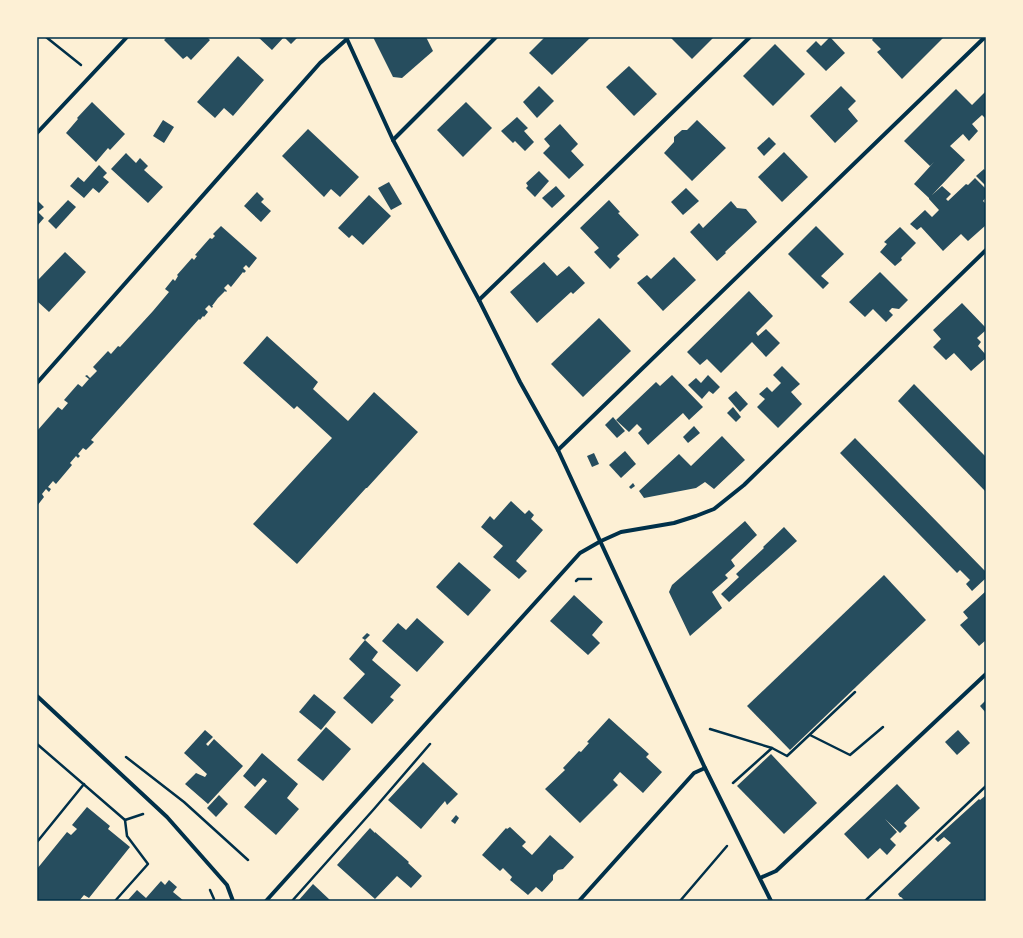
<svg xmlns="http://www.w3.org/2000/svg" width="1023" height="938" viewBox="0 0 1023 938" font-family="Barlow,sans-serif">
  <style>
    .building { fill: #264d5e }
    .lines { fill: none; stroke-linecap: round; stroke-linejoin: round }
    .path { stroke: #003049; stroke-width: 2.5 }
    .minor { stroke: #003049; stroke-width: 4 }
    .neatline { fill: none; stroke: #003049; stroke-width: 1.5 }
  </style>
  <rect width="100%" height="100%" fill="#fdf0d5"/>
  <g class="building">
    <polygon points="167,37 207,37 210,40 191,60 187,56 183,59 164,40"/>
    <polygon points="258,37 298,37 291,44 284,37 272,50"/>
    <polygon points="373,37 426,37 433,51 402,78 393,77"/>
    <polygon points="545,37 591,37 552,75 529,53"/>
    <polygon points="670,37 714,37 692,59"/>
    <polygon points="830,37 845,53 826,71 806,51 816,41 821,46"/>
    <polygon points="874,37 944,37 902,79 877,52 881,49 872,40"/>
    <polygon points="775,44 805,74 773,106 743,76"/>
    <polygon points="238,56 264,80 233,116 224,108 215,118 197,102"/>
    <polygon points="629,66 657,94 634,116 606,87"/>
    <polygon points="539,86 554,101 537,118 523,102"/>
    <polygon points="841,86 856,101 848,109 858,121 835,143 810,116"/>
    <polygon points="956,89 972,105 986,91 986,119 982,115 972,124 978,131 969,141 963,134 950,146 965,160 932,195 942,186 951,194 946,199 948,201 966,184 968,185 975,178 986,189 986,197 983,201 986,204 986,225 968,241 961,234 943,251 921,227 917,230 910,224 925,210 932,217 939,210 929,199 929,198 914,184 934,162 930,166 904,141"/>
    <polygon points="92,102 125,134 110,150 108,148 96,162 66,133 78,119 77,118"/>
    <polygon points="466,102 492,128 463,157 437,130"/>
    <polygon points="517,117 528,128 524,131 534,142 525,151 515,141 513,143 501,131"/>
    <polygon points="163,120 174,127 164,143 153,136"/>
    <polygon points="697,120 726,148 692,181 664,153 674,142 674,137 682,130 687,130"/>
    <polygon points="560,124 578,144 571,151 584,165 569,179 543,153 550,146 544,139"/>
    <polygon points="308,129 359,177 340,197 331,189 324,197 282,156"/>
    <polygon points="769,137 776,144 764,156 757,148"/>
    <polygon points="784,152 808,177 782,202 758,177"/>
    <polygon points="126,153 136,163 140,158 148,166 144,170 163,187 148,203 111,169"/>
    <polygon points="99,165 107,173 103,177 109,182 99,193 93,188 84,198 70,186 78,177 84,182"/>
    <polygon points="984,169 986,172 986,186 976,176"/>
    <polygon points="539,171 549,181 535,197 526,188 528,186 526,183"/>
    <polygon points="389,182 402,204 391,210 378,188"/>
    <polygon points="556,186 565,196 552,208 542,198"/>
    <polygon points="686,188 699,201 683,215 671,202"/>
    <polygon points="257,192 264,199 261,202 271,211 261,222 244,206"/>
    <polygon points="369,195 391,216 363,245 352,235 349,238 338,228"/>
    <polygon points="37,200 44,207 38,212 44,218 37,226"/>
    <polygon points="68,200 76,207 56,229 48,221"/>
    <polygon points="609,200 620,212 618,213 639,235 617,256 620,259 610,269 594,252 599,248 580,228"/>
    <polygon points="731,201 737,208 746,209 757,222 725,252 726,253 717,261 690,232 699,223 703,228"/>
    <polygon points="221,226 257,258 249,268 246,265 243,268 246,271 244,273 243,272 231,287 228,284 224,288 227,291 226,292 225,291 218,298 212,306 213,306 212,308 209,305 205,309 208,312 204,317 203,316 200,320 199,319 91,440 94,442 86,450 83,448 78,454 80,456 78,458 76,456 70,463 72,465 56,484 53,481 48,487 51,489 49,492 46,489 42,494 44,497 37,506 37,431 58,407 62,410 68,403 64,400 78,384 82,387 89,379 85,376 87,375 90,378 97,371 93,367 108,351 111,354 118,346 120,347 153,311 169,292 165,289 173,279 175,281 178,276 177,275 192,258 194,260 197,256 195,255 210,238 212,239 215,236 213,234"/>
    <polygon points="816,226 844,254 821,276 829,283 823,289 788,254"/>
    <polygon points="900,227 916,243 901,258 902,260 895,266 880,252 887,244 884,242"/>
    <polygon points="65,252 86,272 49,312 37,301 37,281"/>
    <polygon points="674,257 696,280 663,311 637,283 647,275 651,279"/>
    <polygon points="544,262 557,276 569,266 585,283 573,294 571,292 537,323 510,292"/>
    <polygon points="880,272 908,300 899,309 892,308 889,311 893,315 886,322 873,309 865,317 849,302"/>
    <polygon points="749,291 773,316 756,333 758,336 766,329 780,343 766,357 752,342 721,373 707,359 700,365 687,352"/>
    <polygon points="962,303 986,328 986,330 977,338 981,342 978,346 986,355 986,358 971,371 954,353 946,360 933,347 941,339 933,330"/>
    <polygon points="599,318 631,351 583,397 551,364"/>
    <polygon points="267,336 318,382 313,389 348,421 374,392 418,432 367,488 366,488 297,564 253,524 332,438 297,406 294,409 243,363"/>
    <polygon points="782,366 800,384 791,392 802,404 778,428 757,407 765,399 759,394 767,387 772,392 781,383 773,375"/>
    <polygon points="672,375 703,407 689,420 683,413 648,445 638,433 642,429 637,424 629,432 616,420 656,382 660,386"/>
    <polygon points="708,375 720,387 713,394 709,391 702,399 688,385 696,378 701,383"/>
    <polygon points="914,384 986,457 986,492 898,401"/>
    <polygon points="736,391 748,404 740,412 728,398"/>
    <polygon points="733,407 741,417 736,422 727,413"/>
    <polygon points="613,417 625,431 617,438 605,425"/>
    <polygon points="694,426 700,433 688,443 683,437"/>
    <polygon points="722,436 745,460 714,489 705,482 696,488 644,498 639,491 679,454 691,466"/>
    <polygon points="855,438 986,572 986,578 972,591 966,584 970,580 960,570 957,573 840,453"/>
    <polygon points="625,451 636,464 621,478 609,465"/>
    <polygon points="594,453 599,464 592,467 587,456"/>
    <polygon points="633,483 635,486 631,489 629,487"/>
    <polygon points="511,501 525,514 529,510 534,515 531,519 543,530 516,561 527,571 519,579 493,557 503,546 481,527 490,516 494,520"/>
    <polygon points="745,521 757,535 731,560 735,566 725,575 728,578 712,592 722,608 690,636 669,592 672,585"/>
    <polygon points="784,527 797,541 729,602 721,594 739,577 736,574 764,548 763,547"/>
    <polygon points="459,562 491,590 468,616 436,587"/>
    <polygon points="884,575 926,620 790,750 747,706"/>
    <polygon points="986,591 986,640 979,646 960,625 968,618 963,612"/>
    <polygon points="574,595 603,622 592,635 600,643 588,655 550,621"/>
    <polygon points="417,618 444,642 417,672 382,641 398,623 406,630"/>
    <polygon points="367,633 370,635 365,640 362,638"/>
    <polygon points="365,640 378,652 372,660 401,685 390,697 394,700 372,724 343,698 365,674 349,659"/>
    <polygon points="314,694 336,712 321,730 299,712"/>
    <polygon points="986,700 986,713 980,706"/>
    <polygon points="609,718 649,754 646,757 662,772 643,793 620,772 613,780 618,785 580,823 545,789 565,770 563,768 579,751 581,752 589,743 587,742"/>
    <polygon points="326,727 351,749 323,781 297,760"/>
    <polygon points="205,730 213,737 206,744 208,746 214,739 243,766 208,804 185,784 196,773 205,777 207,774 184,753"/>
    <polygon points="958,730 970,743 957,755 945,742"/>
    <polygon points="262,753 298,784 287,798 299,809 276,835 244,807 267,781 263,778 255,787 243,776"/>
    <polygon points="771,754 817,803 784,834 737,786"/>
    <polygon points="423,762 458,794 447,805 445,801 421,829 388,800"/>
    <polygon points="897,784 920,808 904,823 907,826 900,833 885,819 897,832 890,839 896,845 887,855 880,848 868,859 844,834"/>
    <polygon points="219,795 228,804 216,817 207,808"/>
    <polygon points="985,796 986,797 986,901 905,901 901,897 900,897 898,894 951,843 944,837 938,842 935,839 979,799 980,800"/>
    <polygon points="87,807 110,826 108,829 130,847 89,898 84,895 79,901 37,901 37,869 67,832 71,835 77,829 72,825"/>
    <polygon points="456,815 459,818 455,824 451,821"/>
    <polygon points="510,827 526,842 522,846 532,855 550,835 574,857 563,869 558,870 553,875 553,880 542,892 536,887 528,895 510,880 512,877 503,868 500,871 482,855 506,828 507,829"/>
    <polygon points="370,828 375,833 375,832 409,862 408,863 422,876 411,888 397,876 375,899 337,865"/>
    <polygon points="169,880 177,887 173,892 184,901 127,901 137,890 146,898 161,881 165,885"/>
    <polygon points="313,884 331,901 298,901"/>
  </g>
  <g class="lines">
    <g class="path">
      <polyline points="46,37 81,65"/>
      <polyline points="576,581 578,579 591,579"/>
      <polyline points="710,729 772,748"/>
      <polyline points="810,735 850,755 883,727"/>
      <polyline points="37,744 125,820 143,814"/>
      <polyline points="126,757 184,802 248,860"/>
      <polyline points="733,783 772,748 787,756 855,692"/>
      <polyline points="37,842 84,784"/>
      <polyline points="210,890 214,899"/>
      <polyline points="115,901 148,864 127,836 125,820"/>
      <polyline points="292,901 374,809 430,744"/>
      <polyline points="680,901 727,846"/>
      <polyline points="865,901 986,786"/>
    </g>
    <g class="minor">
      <polyline points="346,37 393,140 479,300 520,382 558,450 705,768 771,901"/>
      <polyline points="37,133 127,37"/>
      <polyline points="393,140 496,37"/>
      <polyline points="479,300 750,37"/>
      <polyline points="37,383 320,63 347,39"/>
      <polyline points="558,450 985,37"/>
      <polyline points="37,696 167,817 227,885 233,901"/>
      <polyline points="760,878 776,871 986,674"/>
      <polyline points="266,901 580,553 601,541 621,532 674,523 696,516 714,509 744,485 986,250"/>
      <polyline points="579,901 694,773 705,768"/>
    </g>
  </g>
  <rect width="1023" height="938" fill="none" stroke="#fdf0d5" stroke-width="76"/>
  <rect x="38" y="38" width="947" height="862" class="neatline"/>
</svg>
